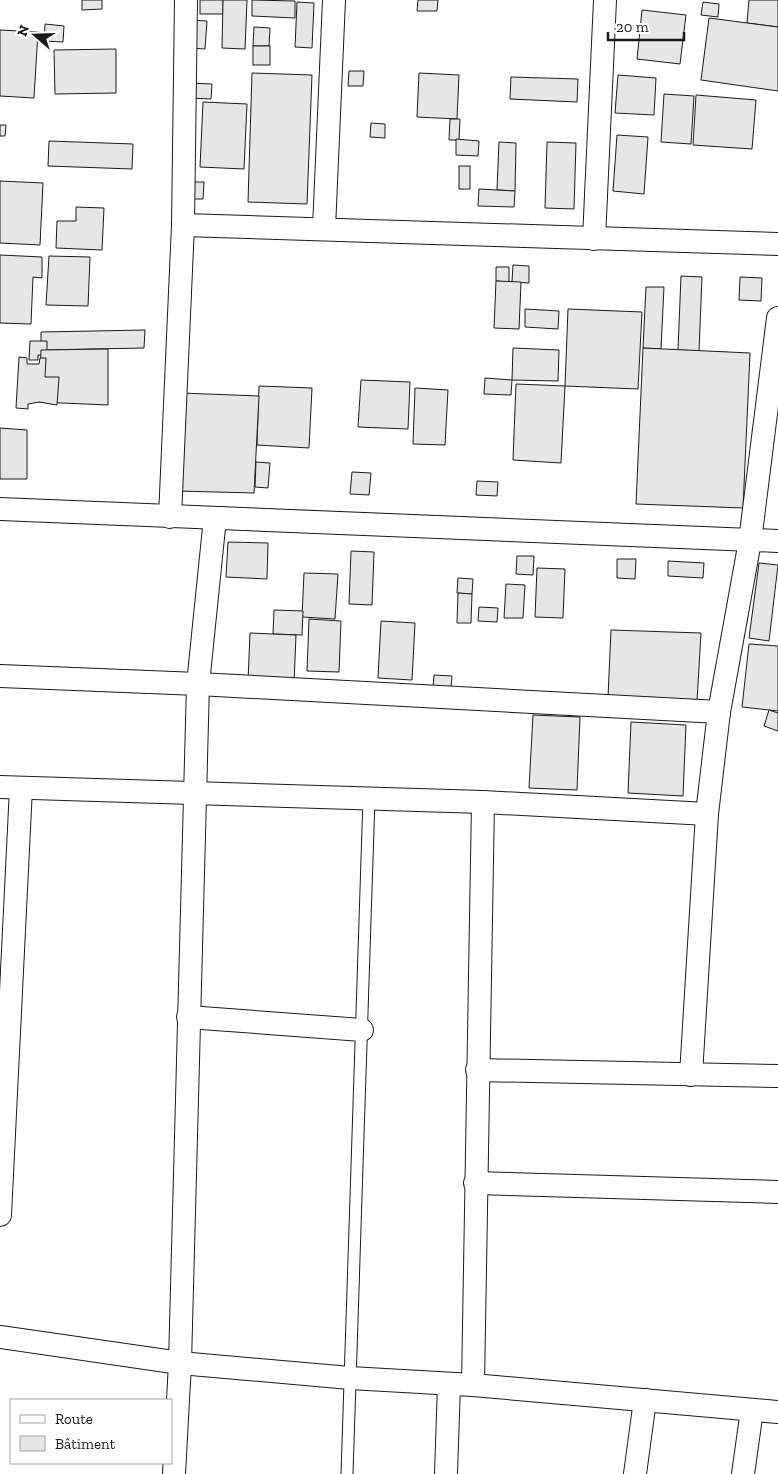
<svg xmlns="http://www.w3.org/2000/svg" width="778" height="1474" viewBox="0 0 778 1474" font-family="'Zilla Slab',serif">
  <style>
    .building { fill: #e6e6e6; stroke: #1a1a1a }
    .lines { fill: none; stroke-linecap: round; stroke-linejoin: round }
    .service-casing { stroke: #1a1a1a; stroke-width: 13 }
    .minor-casing { stroke: #1a1a1a; stroke-width: 24 }
    .service { stroke: #fff; stroke-width: 11 }
    .minor { stroke: #fff; stroke-width: 22 }
  </style>
  <rect width="100%" height="100%" fill="#fff"/>
  <g class="building">
    <polygon points="82,0 102,0 102,9 82,10"/>
    <rect x="200" y="0" width="23" height="14"/>
    <polygon points="223,0 247,0 245,49 222,48"/>
    <polygon points="252,0 295,1 295,18 252,16"/>
    <polygon points="418,0 438,0 437,11 417,11"/>
    <polygon points="749,0 778,0 778,27 747,23"/>
    <polygon points="297,2 314,3 312,48 295,47"/>
    <polygon points="703,2 719,4 718,17 701,15"/>
    <polygon points="642,10 686,15 680,64 637,59"/>
    <polygon points="709,18 778,27 778,91 701,80"/>
    <polygon points="191,20 207,21 205,49 190,48"/>
    <polygon points="45,24 64,26 63,42 44,41"/>
    <polygon points="254,27 270,28 269,46 253,46"/>
    <polygon points="0,30 38,32 34,98 0,96"/>
    <rect x="253" y="46" width="17" height="19"/>
    <polygon points="116,49 116,93 55,94 54,50"/>
    <polygon points="349,71 364,71 363,86 348,86"/>
    <polygon points="252,73 312,75 307,204 248,202"/>
    <polygon points="419,73 459,75 457,119 417,117"/>
    <polygon points="618,75 656,78 654,115 615,113"/>
    <polygon points="511,77 578,79 577,102 510,99"/>
    <polygon points="190,83 212,84 211,99 189,98"/>
    <polygon points="664,94 694,96 691,144 661,142"/>
    <polygon points="696,95 756,100 752,149 693,145"/>
    <polygon points="203,102 247,104 244,169 200,167"/>
    <polygon points="450,119 460,119 459,140 449,140"/>
    <polygon points="371,123 385,124 385,138 370,137"/>
    <polygon points="0,125 6,125 5,136 0,136"/>
    <polygon points="617,135 648,137 644,194 613,191"/>
    <polygon points="456,139 479,141 478,156 456,155"/>
    <polygon points="49,141 133,144 132,169 48,166"/>
    <polygon points="499,142 516,143 515,191 497,190"/>
    <polygon points="547,142 576,143 574,209 545,208"/>
    <rect x="459" y="166" width="11" height="23"/>
    <polygon points="0,181 43,183 40,245 0,243"/>
    <polygon points="187,182 204,182 203,199 186,199"/>
    <polygon points="479,189 515,191 514,207 478,206"/>
    <polygon points="76,207 104,208 102,250 56,248 57,221 76,221"/>
    <polygon points="0,255 42,257 42,278 33,277 31,324 0,323"/>
    <polygon points="49,256 90,257 88,306 46,305"/>
    <polygon points="513,265 529,266 529,283 512,282"/>
    <polygon points="496,267 509,267 509,282 496,281"/>
    <polygon points="681,276 702,277 699,351 678,350"/>
    <polygon points="740,277 762,278 761,301 739,300"/>
    <polygon points="496,281 521,282 519,329 494,328"/>
    <polygon points="646,287 664,287 661,349 643,348"/>
    <polygon points="525,309 559,311 558,329 525,327"/>
    <polygon points="568,309 642,312 638,389 565,386"/>
    <polygon points="145,330 144,348 41,350 41,332"/>
    <polygon points="30,341 47,341 47,355 38,355 38,360 29,360"/>
    <polygon points="513,348 559,350 558,381 512,380"/>
    <polygon points="643,348 750,353 743,508 636,504"/>
    <polygon points="108,349 108,405 39,402 41,350"/>
    <polygon points="19,357 27,358 27,364 39,364 40,358 46,358 45,377 59,377 57,405 39,402 28,404 28,409 16,408"/>
    <polygon points="485,378 512,380 511,395 484,394"/>
    <polygon points="361,380 410,382 408,429 358,427"/>
    <polygon points="516,384 565,386 561,463 513,460"/>
    <polygon points="259,386 312,388 309,448 257,445"/>
    <polygon points="415,388 448,390 445,445 413,444"/>
    <polygon points="181,393 259,396 254,493 177,491"/>
    <polygon points="0,428 27,430 27,479 0,479"/>
    <polygon points="256,462 270,463 268,488 255,487"/>
    <polygon points="352,472 371,473 369,495 350,494"/>
    <polygon points="477,481 498,482 497,496 476,495"/>
    <polygon points="228,542 268,543 267,579 226,577"/>
    <polygon points="351,551 374,552 372,605 349,604"/>
    <polygon points="517,556 534,556 533,575 516,574"/>
    <polygon points="617,559 636,559 635,579 617,578"/>
    <polygon points="668,561 704,563 703,578 668,576"/>
    <polygon points="759,563 778,565 769,641 749,638"/>
    <polygon points="537,568 565,569 563,618 535,617"/>
    <polygon points="304,573 338,574 335,619 302,617"/>
    <polygon points="458,578 473,579 472,594 457,593"/>
    <polygon points="506,584 525,585 523,618 504,618"/>
    <polygon points="458,593 472,594 471,623 457,623"/>
    <polygon points="479,607 498,608 497,622 478,621"/>
    <polygon points="274,610 303,611 302,635 273,634"/>
    <polygon points="309,619 341,621 339,672 307,671"/>
    <polygon points="381,621 415,623 412,680 378,678"/>
    <polygon points="611,630 701,633 697,701 608,697"/>
    <polygon points="250,633 296,635 294,684 248,681"/>
    <polygon points="749,644 778,646 778,711 742,707"/>
    <polygon points="434,675 452,676 451,688 433,688"/>
    <polygon points="769,710 778,713 778,731 764,726"/>
    <polygon points="533,715 580,717 577,790 529,788"/>
    <polygon points="631,722 686,725 683,796 628,793"/>
  </g>
  <g class="lines">
    <g class="service-casing">
      <polyline id="service" points="347,1474 369,798"/>
    </g>
    <g class="minor-casing">
      <g id="minor">
        <polyline points="183,225 778,244"/>
        <polyline points="324,228 334,0"/>
        <polyline points="594,239 605,0"/>
        <polyline points="0,509 778,541"/>
        <polyline points="170,517 183,225 186,0"/>
        <polyline points="0,676 198,684 719,712"/>
        <polyline points="0,787 483,802 707,814"/>
        <polyline points="188,1017 362,1030"/>
        <polyline points="477,1070 778,1076"/>
        <polyline points="691,1075 707,814 719,712 750,541 778,318"/>
        <polyline points="475,1183 778,1192"/>
        <polyline points="0,1215 21,788"/>
        <polyline points="0,1337 180,1363 350,1378 473,1385 778,1412"/>
        <polyline points="473,1385 483,802"/>
        <polyline points="174,1474 180,1363 198,684 215,518"/>
        <polyline points="446,1474 449,1384"/>
        <polyline points="635,1474 645,1400"/>
        <polyline points="743,1474 752,1410"/>
      </g>
    </g>
    <use href="#service" class="service"/>
    <use href="#minor" class="minor"/>
  </g>
  <rect x="10" y="1399" width="162" height="65" fill="#ffffff" stroke="#a3a3a3"/>
  <rect x="20" y="1415" width="25" height="8" fill="#ffffff" stroke="#a3a3a3"/>
  <text x="55" y="1424" font-size="15" fill="#1a1a1a">Route</text>
  <rect x="20" y="1436" width="25" height="15" fill="#e6e6e6" stroke="#a3a3a3"/>
  <text x="55" y="1449" font-size="15" fill="#1a1a1a">Bâtiment</text>
  <g transform="translate(35 35) rotate(290)" stroke="#ffffff" stroke-width="4" paint-order="stroke">
  <path d="M0-4L9 19L0 12L-9 19Z" fill="#1a1a1a"/>
  <text y="-8" font-size="14" font-weight="bold" text-anchor="middle" fill="#1a1a1a">N</text>
  </g>
  <path d="M608 32v8h76v-8" fill="none" stroke="#1a1a1a" stroke-width="2.5"/>
  <text x="616" y="32" font-size="15" fill="#1a1a1a" stroke="#ffffff" stroke-width="4" paint-order="stroke">20 m</text>
</svg>
